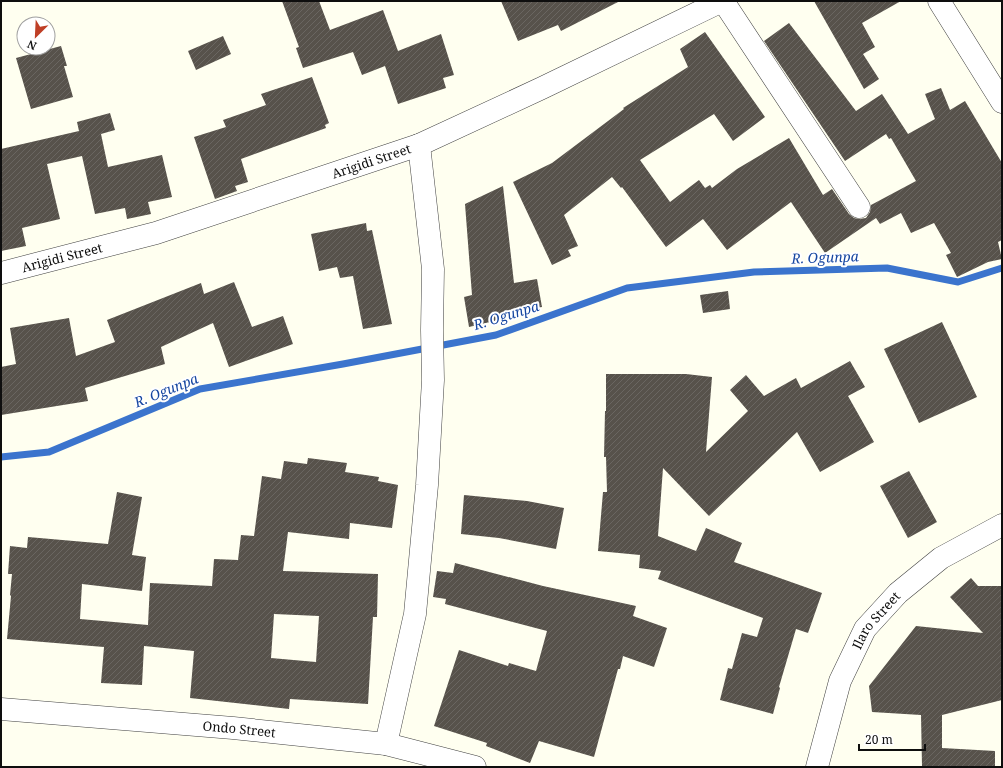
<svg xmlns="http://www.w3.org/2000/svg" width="1003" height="768" viewBox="0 0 1003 768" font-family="'Noto Serif',serif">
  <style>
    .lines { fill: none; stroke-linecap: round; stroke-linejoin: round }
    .stream { stroke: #3b74cd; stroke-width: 7 }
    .building { fill: url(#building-hatch); fill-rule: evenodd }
    .street-casing { stroke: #414141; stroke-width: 23 }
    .street { stroke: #fff; stroke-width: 22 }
    .labels { text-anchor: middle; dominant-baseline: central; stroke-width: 4; stroke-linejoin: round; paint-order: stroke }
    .street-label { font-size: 13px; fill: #0e0e0e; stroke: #fff }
    .water-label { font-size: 14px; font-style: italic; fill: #1747a1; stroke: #fff }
  </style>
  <defs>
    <pattern id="building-hatch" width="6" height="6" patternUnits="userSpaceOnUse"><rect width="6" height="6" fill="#57524b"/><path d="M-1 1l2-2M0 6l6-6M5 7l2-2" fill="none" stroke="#6a6661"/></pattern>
  </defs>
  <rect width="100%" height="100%" fill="#fffff0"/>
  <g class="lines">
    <polyline class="stream" points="1,457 49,452 200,389 343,364 496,335 627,288 754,272 887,268 958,282 1002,268"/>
  </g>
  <g class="building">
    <polygon points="282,1 319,1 330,30 383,10 398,51 441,34 454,75 443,78 446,88 398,104 385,66 362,75 353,52 303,68 296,48 299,47"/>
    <polygon points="501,1 620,1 561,31 558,25 518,41"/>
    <polygon points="814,1 901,1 862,23 875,47 863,54 879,79 864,89"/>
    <polygon points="789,23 856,111 882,94 908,134 935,119 925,94 941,88 950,110 965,101 1002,163 1002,240 998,242 1002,259 988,262 957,277 946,255 951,253 934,223 911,233 901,213 880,224 876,218 825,253 791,202 727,250 703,219 666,247 622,187 621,188 612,177 564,215 578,246 568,250 571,256 552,265 513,182 552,163 624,109 623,108 688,67 680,49 705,32 765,117 733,141 714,114 640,160 670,202 699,180 705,188 710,185 712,188 737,169 789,138 823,195 832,189 849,214 854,218 859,219 866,218 870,212 871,205 916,181 891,138 889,139 886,134 845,161 764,41"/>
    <polygon points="223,36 231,54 196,70 188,51"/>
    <polygon points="61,46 67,66 64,66 73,97 31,109 16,58"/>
    <polygon points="312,77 329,123 325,125 326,128 241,159 248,182 235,186 237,191 215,199 194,137 226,127 223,120 266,105 261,94"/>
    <polygon points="110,113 115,130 101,134 108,167 162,155 172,197 148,202 151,214 127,219 125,208 95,214 82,156 47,164 60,219 22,228 26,246 1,251 1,149 79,131 77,122"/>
    <polygon points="503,186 514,283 537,279 542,307 519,311 520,315 469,327 464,297 472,295 465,204"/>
    <polygon points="366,223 367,231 372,230 392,324 363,329 353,276 340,278 337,267 319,271 311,234"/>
    <polygon points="234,282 252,327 283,316 293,344 229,367 213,323 161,347 165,364 85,388 88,401 1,415 1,367 16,364 10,328 69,318 76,356 115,342 107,320 201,283 204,294"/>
    <polygon points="728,291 730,309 703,313 700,295"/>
    <polygon points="942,322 977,397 919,423 884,349"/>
    <polygon points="850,361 865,387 848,396 874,442 820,472 797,432 709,516 663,468 658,536 696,551 706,528 742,543 734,562 822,593 808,633 796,629 779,687 780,688 773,714 720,700 728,668 732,669 742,633 757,637 763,618 658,579 661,571 639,568 640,555 598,551 603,492 607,492 606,457 604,457 605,411 606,411 606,374 686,374 712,377 706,452 748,411 730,390 746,375 764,396 796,378 801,388"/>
    <path d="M308 458 347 463 345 472 379 477 378 481 398 485 392 528 350 523 349 539 288 532 283 571 378 574 377 617H373L368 704 290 699 289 709 190 698 194 651 144 646 142 685 101 683 104 647 7 639 11 596 10 595 12 574H8L10 546 27 548 28 537 108 544 117 492 142 497 132 555 146 557 142 591 82 584 80 619 148 625 150 583 212 586 214 559 238 560 241 535 254 536 262 476 281 479 284 461 307 464ZM274 614 319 616 316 662 271 658Z"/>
    <polygon points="909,471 937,522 908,538 880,486"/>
    <polygon points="464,495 527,501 564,508 556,549 499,538 461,534"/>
    <polygon points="455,563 543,586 613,601 636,606 633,616 667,628 654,667 623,656 620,669 618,669 594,757 539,741 530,763 486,746 487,743 434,726 459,650 508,666 509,663 536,671 547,631 445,604 446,599 433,597 437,571 453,573"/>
    <polygon points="971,578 978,586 1002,586 1002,700 942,715 942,748 995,751 995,767 922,766 921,715 872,712 869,686 916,626 983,633 950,597"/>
  </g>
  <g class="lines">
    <g class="street-casing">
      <g id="street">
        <polyline points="723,1 859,207"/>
        <polyline points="939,1 1002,102"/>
        <path id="s1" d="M1 273 156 233 419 145 542 88 722 1"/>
        <path id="s2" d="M1 709 233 728 386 744 475 767"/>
        <polyline points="386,744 415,614 427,485 433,380 432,330 433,269 419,145"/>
        <path id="s3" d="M817 767 840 681 865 629 898 593 941 558 1002 525"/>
      </g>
    </g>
    <use href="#street" class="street"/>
  </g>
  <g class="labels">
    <g class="street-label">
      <text stroke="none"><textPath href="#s1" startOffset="387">Arigidi Street</textPath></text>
      <text stroke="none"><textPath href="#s1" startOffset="63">Arigidi Street</textPath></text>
      <text stroke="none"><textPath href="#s3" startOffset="160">Ilaro Street</textPath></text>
      <text stroke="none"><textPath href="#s2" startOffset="239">Ondo Street</textPath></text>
    </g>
    <g class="water-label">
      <text transform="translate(825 257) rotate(-2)">R. Ogunpa</text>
      <text transform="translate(506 315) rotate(-17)">R. Ogunpa</text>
      <text transform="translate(166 390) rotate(-22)">R. Ogunpa</text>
    </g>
  </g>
  <rect width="1003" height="768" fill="none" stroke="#0e0e0e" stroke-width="4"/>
  <g transform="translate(36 36) rotate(204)"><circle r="19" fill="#ffffff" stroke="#9f9f9f"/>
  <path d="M0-3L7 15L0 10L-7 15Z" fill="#bf3f26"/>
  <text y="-6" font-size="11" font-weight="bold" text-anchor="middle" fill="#0e0e0e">N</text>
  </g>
  <path d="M859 744v6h66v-6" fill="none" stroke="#0e0e0e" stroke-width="2"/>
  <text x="865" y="744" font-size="12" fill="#0e0e0e" stroke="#ffffff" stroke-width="3" paint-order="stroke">20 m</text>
</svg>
